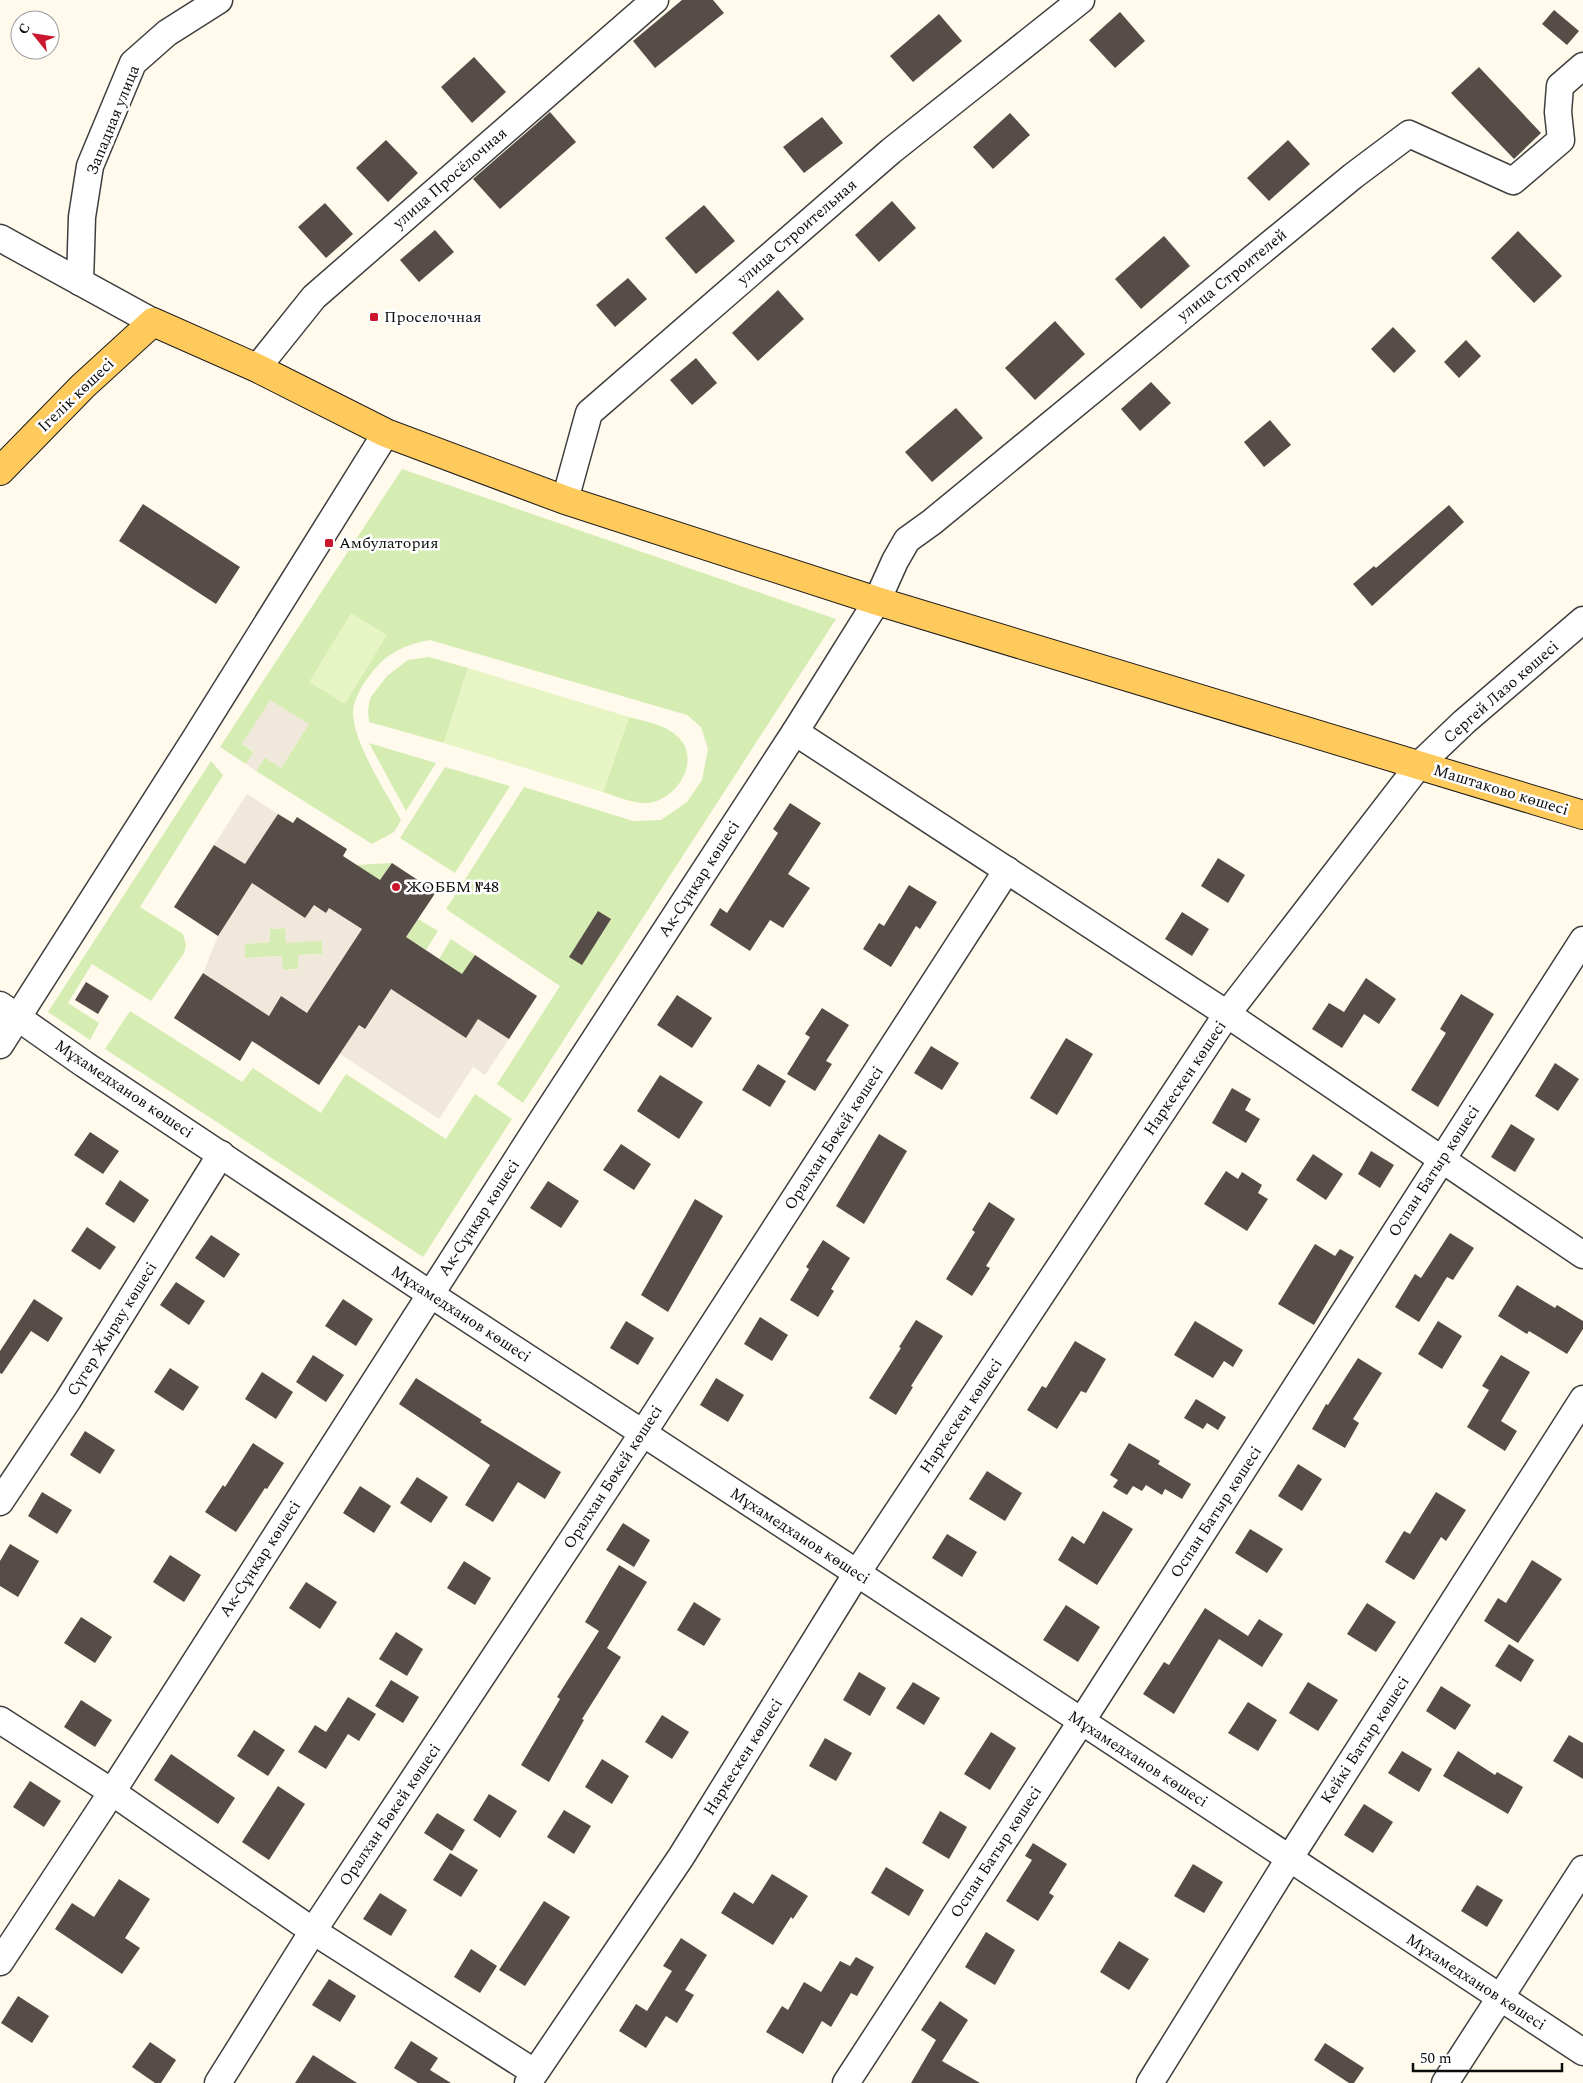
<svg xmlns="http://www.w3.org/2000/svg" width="1583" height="2083" viewBox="0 0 1583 2083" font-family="Spectral,serif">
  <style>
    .green { fill: #d5edb2 }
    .pitch { fill: #e7f4c4 }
    .plaza { fill: #f0e8da; fill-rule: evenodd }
    .building { fill: #564c48 }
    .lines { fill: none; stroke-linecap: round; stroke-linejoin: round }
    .minor-casing { stroke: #3f3f3f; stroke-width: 29 }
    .major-casing { stroke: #1d1d1d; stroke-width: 30 }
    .minor { stroke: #fff; stroke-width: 26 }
    .major { stroke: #ffca5c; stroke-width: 28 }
    .poi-dot { fill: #ca172e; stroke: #fff; stroke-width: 2 }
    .labels { text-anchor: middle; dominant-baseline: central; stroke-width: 5; stroke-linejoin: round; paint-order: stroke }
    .street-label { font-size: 16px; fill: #0c0c0c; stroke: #fff }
    .poi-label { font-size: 16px; fill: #0c0c0c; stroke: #fff; text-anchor: start }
  </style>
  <rect width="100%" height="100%" fill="#fffaec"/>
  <g class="green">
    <path d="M402 469 836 619 523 1103 497 1084 560 986 446 909 524 787 633 821 661 820 687 802 702 780 708 749 701 727 687 715 430 640C404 645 386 653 370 675 362 685 353 700 353 713 354 745 386 791 401 820L394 832 372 844 256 771 265 757 281 768 308 725 242 744 254 752 246 764 220 747Z"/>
    <polygon points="429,657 468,668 444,743 369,722 368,710 370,698 387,676 408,660"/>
    <path d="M629 717C646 722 665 724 678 737 702 760 677 800 648 803 634 804 617 797 603 792Z"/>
    <polygon points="369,743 436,763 406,811"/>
    <polygon points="211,761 223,775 140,907 183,934 186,945 184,953 151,1001 92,964 68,1003 99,1023 90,1040 48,1012"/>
    <polygon points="445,767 510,786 455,873 400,838"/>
    <polygon points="392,863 362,907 356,865"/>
    <polygon points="418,919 438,931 426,950 406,937"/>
    <polygon points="285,928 322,941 322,954 298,955 298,969 282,970 282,956 245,958 244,944 270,942 270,929"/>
    <polygon points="451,939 475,955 462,974 439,959"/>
    <polygon points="130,1011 242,1082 253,1068 321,1113 346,1074 446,1139 475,1094 512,1119 423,1257 105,1049"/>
  </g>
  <g class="pitch">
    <polygon points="351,613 387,635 345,704 309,682"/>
    <polygon points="468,668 629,717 603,792 444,743"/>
  </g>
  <g class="plaza">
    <polygon points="270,700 309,724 281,768 265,758 256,771 246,764 254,751 242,744"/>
    <polygon points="247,794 278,814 245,865 214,845"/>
    <path d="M252 883 305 918 314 905 329 908 379 940 351 946 318 996 335 1008 324 1024 281 996 269 1016 203 973 218 936ZM285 928 286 943 322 941V954L298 955V969L283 970 282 956 245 958V944L270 942V929Z"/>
    <polygon points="391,989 466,1038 478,1019 509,1039 485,1075 473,1067 439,1119 340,1054 349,1040 341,1035 351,1020 364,1029"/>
  </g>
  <g class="building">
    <polygon points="682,0 713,0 724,13 655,68 633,41"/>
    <polygon points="1554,10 1579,31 1567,45 1542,24"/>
    <polygon points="1120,12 1145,41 1115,68 1089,40"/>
    <polygon points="939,14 962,41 913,82 890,56"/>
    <polygon points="474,57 506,92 472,123 441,87"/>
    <polygon points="1479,67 1541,133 1514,159 1451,93"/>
    <polygon points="550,112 576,142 500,209 473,179"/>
    <polygon points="1010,113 1030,135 993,169 973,147"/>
    <polygon points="822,117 843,143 804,173 783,147"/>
    <polygon points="386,140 418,173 388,202 356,168"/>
    <polygon points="1288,140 1310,164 1269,201 1247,178"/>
    <polygon points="892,201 916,228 879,262 855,235"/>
    <polygon points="325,203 353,234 326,258 298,227"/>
    <polygon points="704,205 735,241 696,274 665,238"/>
    <polygon points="435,230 454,252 419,282 400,260"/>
    <polygon points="1518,231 1562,276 1534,303 1491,258"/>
    <polygon points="1164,236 1190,266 1141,309 1115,279"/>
    <polygon points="628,278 647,299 615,327 596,305"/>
    <polygon points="778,290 804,319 758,361 732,333"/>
    <polygon points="1055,321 1085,354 1035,400 1005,368"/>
    <polygon points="1393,327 1416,351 1394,373 1371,349"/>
    <polygon points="1466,340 1481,356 1459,378 1444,362"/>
    <polygon points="696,358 717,383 692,405 670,380"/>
    <polygon points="1151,382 1171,403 1140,431 1121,409"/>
    <polygon points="956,408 983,438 932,482 905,452"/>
    <polygon points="1270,420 1291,445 1264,467 1244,442"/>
    <polygon points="143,504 240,567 216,604 119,541"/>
    <polygon points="1449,505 1464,522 1372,606 1353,584 1374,566 1376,568"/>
    <polygon points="790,803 821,823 788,874 810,888 783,928 770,920 750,951 710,925 720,908 727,913 778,833 773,829"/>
    <polygon points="278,814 293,823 297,817 347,849 343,856 380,880 392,863 436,892 406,937 462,974 475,955 537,996 509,1039 478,1019 466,1038 391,989 365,1029 359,1025 319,1085 252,1041 240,1061 174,1018 203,973 269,1016 281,996 307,1013 362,929 329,908 326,913 314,905 305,918 252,883 218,936 174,907 214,845 245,864"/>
    <polygon points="1218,858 1245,875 1228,903 1201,886"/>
    <polygon points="909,885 937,902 920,929 916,926 891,967 863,949 879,923 884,926"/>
    <polygon points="598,911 611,919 582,965 569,957"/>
    <polygon points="1182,912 1209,929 1192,956 1165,939"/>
    <polygon points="1366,978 1396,999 1379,1024 1364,1014 1342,1048 1312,1029 1329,1003 1344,1012"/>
    <polygon points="86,982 109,996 98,1014 75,1000"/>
    <polygon points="1461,994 1494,1014 1438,1107 1411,1090 1446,1033 1440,1029"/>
    <polygon points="677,995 712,1018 692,1048 657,1025"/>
    <polygon points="822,1008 849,1025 826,1061 832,1064 815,1091 787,1074 810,1037 805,1034"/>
    <polygon points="1066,1038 1093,1054 1057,1115 1030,1098"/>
    <polygon points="931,1046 959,1063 942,1090 914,1073"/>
    <polygon points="1555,1063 1579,1079 1558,1111 1535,1096"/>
    <polygon points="758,1064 786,1081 770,1107 742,1090"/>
    <polygon points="660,1075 703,1102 679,1139 637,1111"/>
    <polygon points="1232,1088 1251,1099 1245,1110 1260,1119 1246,1143 1212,1123"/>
    <polygon points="1511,1124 1535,1139 1515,1172 1491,1157"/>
    <polygon points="90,1132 119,1151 103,1174 74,1155"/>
    <polygon points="879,1134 907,1151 864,1224 836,1206"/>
    <polygon points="621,1144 651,1164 634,1190 603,1170"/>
    <polygon points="1371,1151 1394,1165 1380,1188 1358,1174"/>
    <polygon points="1313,1154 1343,1174 1326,1200 1296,1180"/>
    <polygon points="1226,1171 1238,1179 1242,1172 1262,1185 1258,1193 1268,1199 1247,1231 1204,1204"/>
    <polygon points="120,1180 149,1200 134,1223 105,1204"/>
    <polygon points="548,1181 579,1201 561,1228 530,1208"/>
    <polygon points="695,1199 723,1216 668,1312 641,1295"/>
    <polygon points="989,1202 1015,1219 986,1266 990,1268 972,1296 946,1279 975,1232 972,1230"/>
    <polygon points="87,1227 116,1247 100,1270 71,1251"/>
    <polygon points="1450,1233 1474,1248 1453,1280 1447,1277 1419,1322 1395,1307 1415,1274 1421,1278"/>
    <polygon points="211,1235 240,1254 224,1278 195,1258"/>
    <polygon points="823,1240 850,1258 831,1289 834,1291 818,1317 790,1300 809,1269 806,1267"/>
    <polygon points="1315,1244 1335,1256 1340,1249 1354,1257 1314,1325 1278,1304"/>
    <polygon points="176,1282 205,1301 189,1325 160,1305"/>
    <polygon points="1517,1285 1555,1308 1557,1305 1583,1321 1583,1329 1567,1354 1529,1331 1527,1334 1498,1316"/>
    <polygon points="34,1299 63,1318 48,1342 31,1331 2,1374 0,1373 0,1351"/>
    <polygon points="343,1299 373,1319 356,1346 325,1326"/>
    <polygon points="760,1317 788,1335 772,1361 744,1344"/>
    <polygon points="916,1320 943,1336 911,1386 913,1387 896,1415 869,1398 901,1348 899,1347"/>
    <polygon points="626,1321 654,1338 638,1365 610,1348"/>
    <polygon points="1195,1321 1243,1350 1233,1367 1224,1361 1213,1378 1174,1355"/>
    <polygon points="1438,1321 1462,1336 1442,1369 1418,1354"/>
    <polygon points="1075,1341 1106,1359 1086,1393 1081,1391 1057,1429 1027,1410 1042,1386 1046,1388"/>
    <polygon points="313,1355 344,1375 326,1402 296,1382"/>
    <polygon points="1501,1355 1530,1372 1501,1421 1517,1431 1505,1451 1467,1427 1489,1390 1482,1386"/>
    <polygon points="1358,1358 1382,1373 1353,1419 1359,1423 1345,1448 1312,1429 1326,1404 1328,1405"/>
    <polygon points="170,1368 199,1387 183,1411 154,1392"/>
    <polygon points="262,1372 293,1392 276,1419 245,1399"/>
    <polygon points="416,1378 482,1420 480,1422 561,1472 545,1499 518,1482 493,1522 465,1505 490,1465 399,1404"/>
    <polygon points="716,1378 744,1395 728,1422 700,1405"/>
    <polygon points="1196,1399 1226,1417 1218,1430 1207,1423 1203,1429 1184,1418"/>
    <polygon points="85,1431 115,1450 100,1474 70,1455"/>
    <polygon points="253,1443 284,1463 267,1489 265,1488 236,1532 205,1512 223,1485 225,1487"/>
    <polygon points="1129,1443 1160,1461 1158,1464 1191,1484 1182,1499 1165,1489 1162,1495 1146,1485 1142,1491 1133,1486 1127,1495 1113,1487 1118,1480 1110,1475"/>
    <polygon points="1298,1464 1322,1479 1302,1511 1278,1496"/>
    <polygon points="987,1471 1022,1493 1005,1521 969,1499"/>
    <polygon points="417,1477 448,1497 431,1523 400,1503"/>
    <polygon points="360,1486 391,1506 374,1533 343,1513"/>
    <polygon points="42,1492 72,1510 57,1534 28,1516"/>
    <polygon points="1436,1492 1466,1510 1446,1541 1441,1537 1414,1580 1385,1562 1404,1531 1410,1534"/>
    <polygon points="1103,1511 1133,1529 1097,1585 1058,1560 1072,1536 1084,1544"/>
    <polygon points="623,1523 650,1540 634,1567 606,1550"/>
    <polygon points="1250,1529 1283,1549 1267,1573 1235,1553"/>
    <polygon points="947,1534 977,1552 962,1577 932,1558"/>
    <polygon points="10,1544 39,1561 18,1597 0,1586 0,1561"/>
    <polygon points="170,1555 201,1575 184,1602 153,1582"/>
    <polygon points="1532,1560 1562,1579 1518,1643 1484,1621 1498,1598 1506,1603"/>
    <polygon points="464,1561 491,1578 475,1605 447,1588"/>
    <polygon points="619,1565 647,1582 607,1648 621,1657 582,1719 584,1720 549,1782 521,1765 560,1699 557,1697 599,1631 585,1622"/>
    <polygon points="306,1582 337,1602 320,1629 289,1608"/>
    <polygon points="694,1602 721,1619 704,1646 677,1630"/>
    <polygon points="1367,1603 1396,1622 1376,1652 1347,1634"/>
    <polygon points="1066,1605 1100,1627 1078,1662 1043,1640"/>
    <polygon points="1205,1608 1248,1636 1259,1619 1283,1634 1262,1667 1219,1639 1174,1714 1143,1694 1164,1662 1169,1665"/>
    <polygon points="81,1617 112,1637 95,1663 64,1643"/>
    <polygon points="396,1632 423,1649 407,1676 379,1659"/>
    <polygon points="1509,1644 1534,1660 1521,1682 1495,1666"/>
    <polygon points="859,1672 886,1688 870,1716 843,1700"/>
    <polygon points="391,1680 419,1697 403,1723 375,1706"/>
    <polygon points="913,1682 940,1698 924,1725 896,1708"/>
    <polygon points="1308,1682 1338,1700 1318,1731 1289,1713"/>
    <polygon points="1441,1686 1471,1705 1455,1730 1426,1711"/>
    <polygon points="348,1697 376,1714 359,1741 348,1734 326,1769 298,1752 315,1725 326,1732"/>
    <polygon points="81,1700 112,1720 95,1747 64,1727"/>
    <polygon points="1248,1702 1277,1720 1258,1751 1228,1733"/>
    <polygon points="662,1715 689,1732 672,1759 645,1742"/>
    <polygon points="254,1730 285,1750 268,1776 237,1756"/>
    <polygon points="991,1732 1016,1748 990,1790 964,1774"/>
    <polygon points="1569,1735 1583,1743 1583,1779 1553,1761"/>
    <polygon points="825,1738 852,1753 836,1781 809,1766"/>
    <polygon points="1402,1751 1432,1769 1419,1792 1388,1773"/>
    <polygon points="1458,1751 1495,1775 1497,1772 1523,1787 1508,1814 1443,1776"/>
    <polygon points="171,1754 235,1798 218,1824 154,1780"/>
    <polygon points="602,1759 629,1776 612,1804 585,1787"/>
    <polygon points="30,1781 61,1801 44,1827 13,1807"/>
    <polygon points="278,1786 305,1804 269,1860 242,1842"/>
    <polygon points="489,1794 517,1811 500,1838 473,1820"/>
    <polygon points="1364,1804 1393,1822 1373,1853 1344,1835"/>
    <polygon points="564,1810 591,1826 574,1854 547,1837"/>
    <polygon points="940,1811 967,1827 949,1859 922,1843"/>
    <polygon points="437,1813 465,1830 452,1851 424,1833"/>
    <polygon points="1033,1843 1067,1864 1049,1893 1054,1896 1038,1921 1006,1901 1032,1860 1025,1856"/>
    <polygon points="450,1853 478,1870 461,1897 433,1880"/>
    <polygon points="1193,1864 1223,1882 1204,1913 1174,1896"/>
    <polygon points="886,1867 924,1890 909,1916 871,1893"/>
    <polygon points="772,1874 808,1896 793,1919 791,1917 773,1945 721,1913 734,1892 753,1904"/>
    <polygon points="119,1879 150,1899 125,1938 140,1948 122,1974 55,1929 72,1903 94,1917"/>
    <polygon points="1477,1885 1503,1900 1487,1927 1461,1911"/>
    <polygon points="380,1893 407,1910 391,1936 363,1919"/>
    <polygon points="544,1901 570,1917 525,1986 499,1970"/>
    <polygon points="986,1932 1015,1950 995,1985 965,1967"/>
    <polygon points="681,1938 707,1955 685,1990 694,1995 677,2023 666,2016 646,2048 619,2031 636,2004 647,2011 672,1971 663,1966"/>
    <polygon points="1119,1941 1149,1959 1129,1990 1100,1972"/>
    <polygon points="471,1949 497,1966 480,1993 454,1977"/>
    <polygon points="856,1957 874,1967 857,1996 851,1993 831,2027 822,2021 803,2054 766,2032 782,2006 788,2010 804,1982 821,1992 840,1961 850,1966"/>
    <polygon points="329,1979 356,1996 340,2022 312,2005"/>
    <polygon points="18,1996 49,2016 32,2043 1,2023"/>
    <polygon points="940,2001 968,2020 942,2061 980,2083 911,2083 936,2040 921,2030"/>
    <polygon points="411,2041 438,2058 430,2070 451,2083 418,2083 394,2068"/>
    <polygon points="150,2042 176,2060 161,2083 155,2083 132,2067"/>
    <polygon points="1325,2043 1364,2068 1354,2083 1349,2083 1314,2060"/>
    <polygon points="313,2055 357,2083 295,2083"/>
  </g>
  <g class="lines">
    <g class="minor-casing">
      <g id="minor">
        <polyline points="0,238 153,322"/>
        <polyline points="80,282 82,217 90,166 133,63 167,33 219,0"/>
        <polyline points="257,368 314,297 655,0"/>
        <polyline points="565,500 589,413 891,151 1081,0"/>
        <polyline points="795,732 1227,1014 1583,1255"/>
        <polyline points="0,1005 84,1064 430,1294 857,1573 1583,2052"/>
        <polyline points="0,1045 195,739 386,433"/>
        <polyline points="0,1502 68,1400 221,1154"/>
        <polyline points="0,1720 112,1792 313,1931 534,2072"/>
        <polyline points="0,1962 112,1792 539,1125 795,732 877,601 895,561 907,540 932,522 1353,176 1409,134 1513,181 1561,140 1558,112 1560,86 1583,66"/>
        <polyline points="218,2083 313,1931 643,1433 1007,870"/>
        <polyline points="528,2083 681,1857 857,1573 1227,1014 1419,765 1464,722 1583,620"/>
        <polyline points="846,2083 1081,1722 1583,940"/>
        <polyline points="1150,2083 1289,1859 1583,1399"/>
        <polyline points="1445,2083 1583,1869"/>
      </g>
    </g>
    <g class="major-casing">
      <polyline id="major" points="0,471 83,386 153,322 257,368 386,433 565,500 877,601 1583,815"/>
    </g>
    <use href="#minor" class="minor"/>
    <use href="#major" class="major"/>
  </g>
  <g class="poi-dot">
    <rect x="369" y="312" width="10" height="10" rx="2.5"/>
    <rect x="324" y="538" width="10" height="10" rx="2.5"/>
    <circle cx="396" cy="887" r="5"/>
  </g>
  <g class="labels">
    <g class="street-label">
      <text transform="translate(113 120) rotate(-68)">Западная улица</text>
      <text transform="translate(450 178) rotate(-41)">улица Просёлочная</text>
      <text transform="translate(797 232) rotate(-41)">улица Строительная</text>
      <text transform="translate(1232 275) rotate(-39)">улица Строителей</text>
      <text transform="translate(76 395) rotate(-44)">Ігелік көшесі</text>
      <text transform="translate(1501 692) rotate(-41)">Сергей Лазо көшесі</text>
      <text transform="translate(1501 790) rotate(17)">Маштаково көшесі</text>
      <text transform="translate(699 879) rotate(-57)">Ақ-Сұңқар көшесі</text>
      <text transform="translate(1185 1078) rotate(-56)">Наркескен көшесі</text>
      <text transform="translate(124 1089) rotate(34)">Мұхамедханов көшесі</text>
      <text transform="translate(834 1138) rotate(-57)">Оралхан Бөкей көшесі</text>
      <text transform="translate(1434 1171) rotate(-57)">Оспан Батыр көшесі</text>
      <text transform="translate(479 1218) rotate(-57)">Ақ-Сұңқар көшесі</text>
      <text transform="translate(461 1314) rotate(33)">Мұхамедханов көшесі</text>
      <text transform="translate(112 1329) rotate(-58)">Сүгер Жырау көшесі</text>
      <text transform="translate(961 1416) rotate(-56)">Наркескен көшесі</text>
      <text transform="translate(613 1477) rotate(-57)">Оралхан Бөкей көшесі</text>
      <text transform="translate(1216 1512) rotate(-57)">Оспан Батыр көшесі</text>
      <text transform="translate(800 1536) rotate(33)">Мұхамедханов көшесі</text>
      <text transform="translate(260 1559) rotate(-57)">Ақ-Сұңқар көшесі</text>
      <text transform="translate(1365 1740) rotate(-57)">Кейкі Батыр көшесі</text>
      <text transform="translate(743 1757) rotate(-58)">Наркескен көшесі</text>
      <text transform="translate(1138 1759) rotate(33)">Мұхамедханов көшесі</text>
      <text transform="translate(390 1815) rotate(-56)">Оралхан Бөкей көшесі</text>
      <text transform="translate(996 1852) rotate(-57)">Оспан Батыр көшесі</text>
      <text transform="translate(1476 1982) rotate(33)">Мұхамедханов көшесі</text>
    </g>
    <g class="poi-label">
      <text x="384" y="317">Проселочная</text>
      <text x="339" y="543">Амбулатория</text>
      <text x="406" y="887">ЖОББМ №48</text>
    </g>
  </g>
  <g transform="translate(35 35) rotate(300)"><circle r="24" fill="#ffffff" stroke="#9e9e9e"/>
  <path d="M0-4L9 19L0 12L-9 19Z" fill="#ca172e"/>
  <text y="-8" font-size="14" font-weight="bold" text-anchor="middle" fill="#0c0c0c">С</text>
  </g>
  <path d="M1413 2063v8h149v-8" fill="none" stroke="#0c0c0c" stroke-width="2.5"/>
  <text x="1420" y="2063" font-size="15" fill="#0c0c0c" stroke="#ffffff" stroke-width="4" paint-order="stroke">50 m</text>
</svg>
